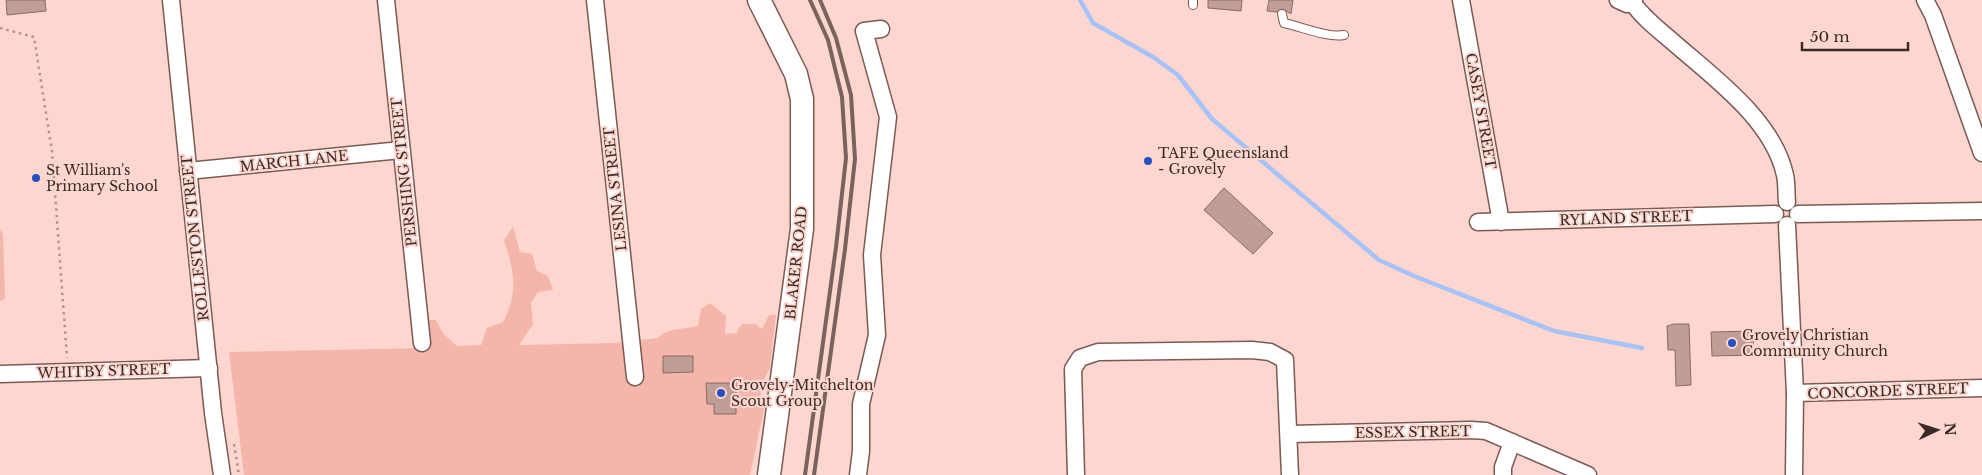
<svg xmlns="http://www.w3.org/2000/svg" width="1982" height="475" viewBox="0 0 1982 475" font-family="'Libre Baskerville',serif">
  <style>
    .green { fill: #f4b6aa }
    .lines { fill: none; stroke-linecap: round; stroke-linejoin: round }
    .stream { stroke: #a7c2f7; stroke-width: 4.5 }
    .building { fill: #c09d96; stroke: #8b6a63 }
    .lane-casing { stroke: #7a5a53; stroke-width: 10 }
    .street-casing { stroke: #7a5a53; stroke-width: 19 }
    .secondary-casing { stroke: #7a5a53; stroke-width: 25 }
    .path { stroke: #b1948e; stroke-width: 2.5; stroke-dasharray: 2.5 4; stroke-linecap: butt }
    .lane { stroke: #fff; stroke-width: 8 }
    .street { stroke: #fff; stroke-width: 16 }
    .secondary { stroke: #fff; stroke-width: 22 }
    .rail { stroke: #7a635f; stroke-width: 4 }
    .poi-dot { fill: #2451bf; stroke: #fdd7cf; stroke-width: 2 }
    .labels { text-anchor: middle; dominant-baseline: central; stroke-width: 4; stroke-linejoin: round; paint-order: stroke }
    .street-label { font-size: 14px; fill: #392a28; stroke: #fdd7cf }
    .poi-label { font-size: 14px; fill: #392a28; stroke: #fdd7cf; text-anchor: start }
  </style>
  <rect width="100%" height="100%" fill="#fdd7cf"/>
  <g class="green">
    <path d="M513 227 520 252 532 254 537 271 548 276 553 290 538 292 531 303 533 324 519 345 614 343 658 338C666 328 686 329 698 326L701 309 710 303 726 316 725 334 738 333 737 331 742 324H755L762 329 769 315H776L770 368 762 383 760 398 765 405 750 475H244L229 352 426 348 427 320H436L443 333 457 346 481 345 487 328 503 322C519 290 514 273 504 240Z"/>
    <polygon points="0,230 3,234 5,299 0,301"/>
  </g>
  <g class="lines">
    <polyline class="stream" points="1080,0 1093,23 1153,57 1178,75 1212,119 1379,260 1414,276 1554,331 1642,348"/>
  </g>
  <g class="building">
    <polygon points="6,0 45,0 46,11 7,15"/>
    <polygon points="1208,0 1242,0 1241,11 1208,8"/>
    <polygon points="1269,0 1293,0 1291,14 1283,9 1277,12 1267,11"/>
    <polygon points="1224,188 1273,233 1253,254 1204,210"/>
    <polygon points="1674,324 1689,324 1691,385 1676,386 1675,350 1668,350 1667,326"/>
    <polygon points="1753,331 1754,355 1712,356 1711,332"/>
    <polygon points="663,356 693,356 693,372 663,373"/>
    <polygon points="706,383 736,383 736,414 714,414 714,404 707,404"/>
  </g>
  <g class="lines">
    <g class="lane-casing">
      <g id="lane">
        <polyline points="1193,5 1193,0"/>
        <path d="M1282 14 1284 23C1302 27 1328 38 1344 35"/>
      </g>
    </g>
    <g class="street-casing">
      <g id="street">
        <polyline points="171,0 213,413 222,475"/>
        <polyline points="386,0 422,343"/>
        <polyline points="595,0 635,377"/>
        <polyline points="1461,0 1501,222"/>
        <polyline points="1618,0 1627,4 1634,0"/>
        <polyline points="1925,0 1933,15 1982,153"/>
        <path d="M1632 2C1643 18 1659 30 1673 42 1714 78 1773 120 1785 175 1787 184 1786 193 1787 202"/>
        <polyline points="188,171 401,150"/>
        <polyline points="1798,214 1982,211"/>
        <polyline points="1478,222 1775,214"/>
        <polyline points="1787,225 1795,393 1794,475"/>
        <polyline points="0,374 209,368"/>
        <polyline points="1795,393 1982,388"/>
        <polyline points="1289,434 1471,430 1486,431 1588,475"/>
        <polyline points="858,475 861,451 861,404 877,335 872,255 888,117 864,31 881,29"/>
        <polyline points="1076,475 1073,369 1080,358 1098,352 1252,350 1270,352 1285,360 1290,475"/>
        <polyline points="1503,475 1503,467 1512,442"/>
      </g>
    </g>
    <g class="secondary-casing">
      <polyline id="secondary" points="759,0 796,74 802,99 802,229 769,475"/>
    </g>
    <g class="path">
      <polyline points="0,28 34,37 52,151 67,358"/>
      <polyline points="234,444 239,475"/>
    </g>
    <use href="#lane" class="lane"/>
    <use href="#street" class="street"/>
    <use href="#secondary" class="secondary"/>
    <g class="rail">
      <polyline points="805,475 836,247 846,158 842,97 828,40 810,0"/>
      <polyline points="814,475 845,249 855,159 851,95 836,38 820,0"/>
    </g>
  </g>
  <g class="poi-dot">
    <circle cx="1148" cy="161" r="5"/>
    <circle cx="36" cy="178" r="5"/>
    <circle cx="1732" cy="343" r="5"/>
    <circle cx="721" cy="393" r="5"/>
  </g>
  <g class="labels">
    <g class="street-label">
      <text transform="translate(1481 111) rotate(80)">CASEY STREET</text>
      <text transform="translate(294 161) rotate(-6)">MARCH LANE</text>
      <text transform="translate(404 172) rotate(-96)">PERSHING STREET</text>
      <text transform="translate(615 189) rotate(-96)">LESINA STREET</text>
      <text transform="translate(1626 218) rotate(-2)">RYLAND STREET</text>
      <text transform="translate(195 238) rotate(-96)">ROLLESTON STREET</text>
      <text transform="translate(796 263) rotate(-84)">BLAKER ROAD</text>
      <text transform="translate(104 371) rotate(-2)">WHITBY STREET</text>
      <text transform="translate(1888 391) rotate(-2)">CONCORDE STREET</text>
      <text transform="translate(1413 432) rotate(-1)">ESSEX STREET</text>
    </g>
    <g class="poi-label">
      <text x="1158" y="153">TAFE Queensland<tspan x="1158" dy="16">- Grovely</tspan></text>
      <text x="46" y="170">St William's<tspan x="46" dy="16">Primary School</tspan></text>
      <text x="1742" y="335">Grovely Christian<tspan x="1742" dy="16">Community Church</tspan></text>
      <text x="731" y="385">Grovely-Mitchelton<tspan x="731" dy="16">Scout Group</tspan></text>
    </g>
  </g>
  <g transform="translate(1937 430) rotate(86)" stroke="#fdd7cf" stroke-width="4" paint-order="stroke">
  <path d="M0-4L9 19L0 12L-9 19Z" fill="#392a28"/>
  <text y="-8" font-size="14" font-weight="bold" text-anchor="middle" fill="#392a28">N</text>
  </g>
  <path d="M1802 42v8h106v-8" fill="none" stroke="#392a28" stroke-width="2.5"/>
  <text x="1810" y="42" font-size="15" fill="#392a28" stroke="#fdd7cf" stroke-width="4" paint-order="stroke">50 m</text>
</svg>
